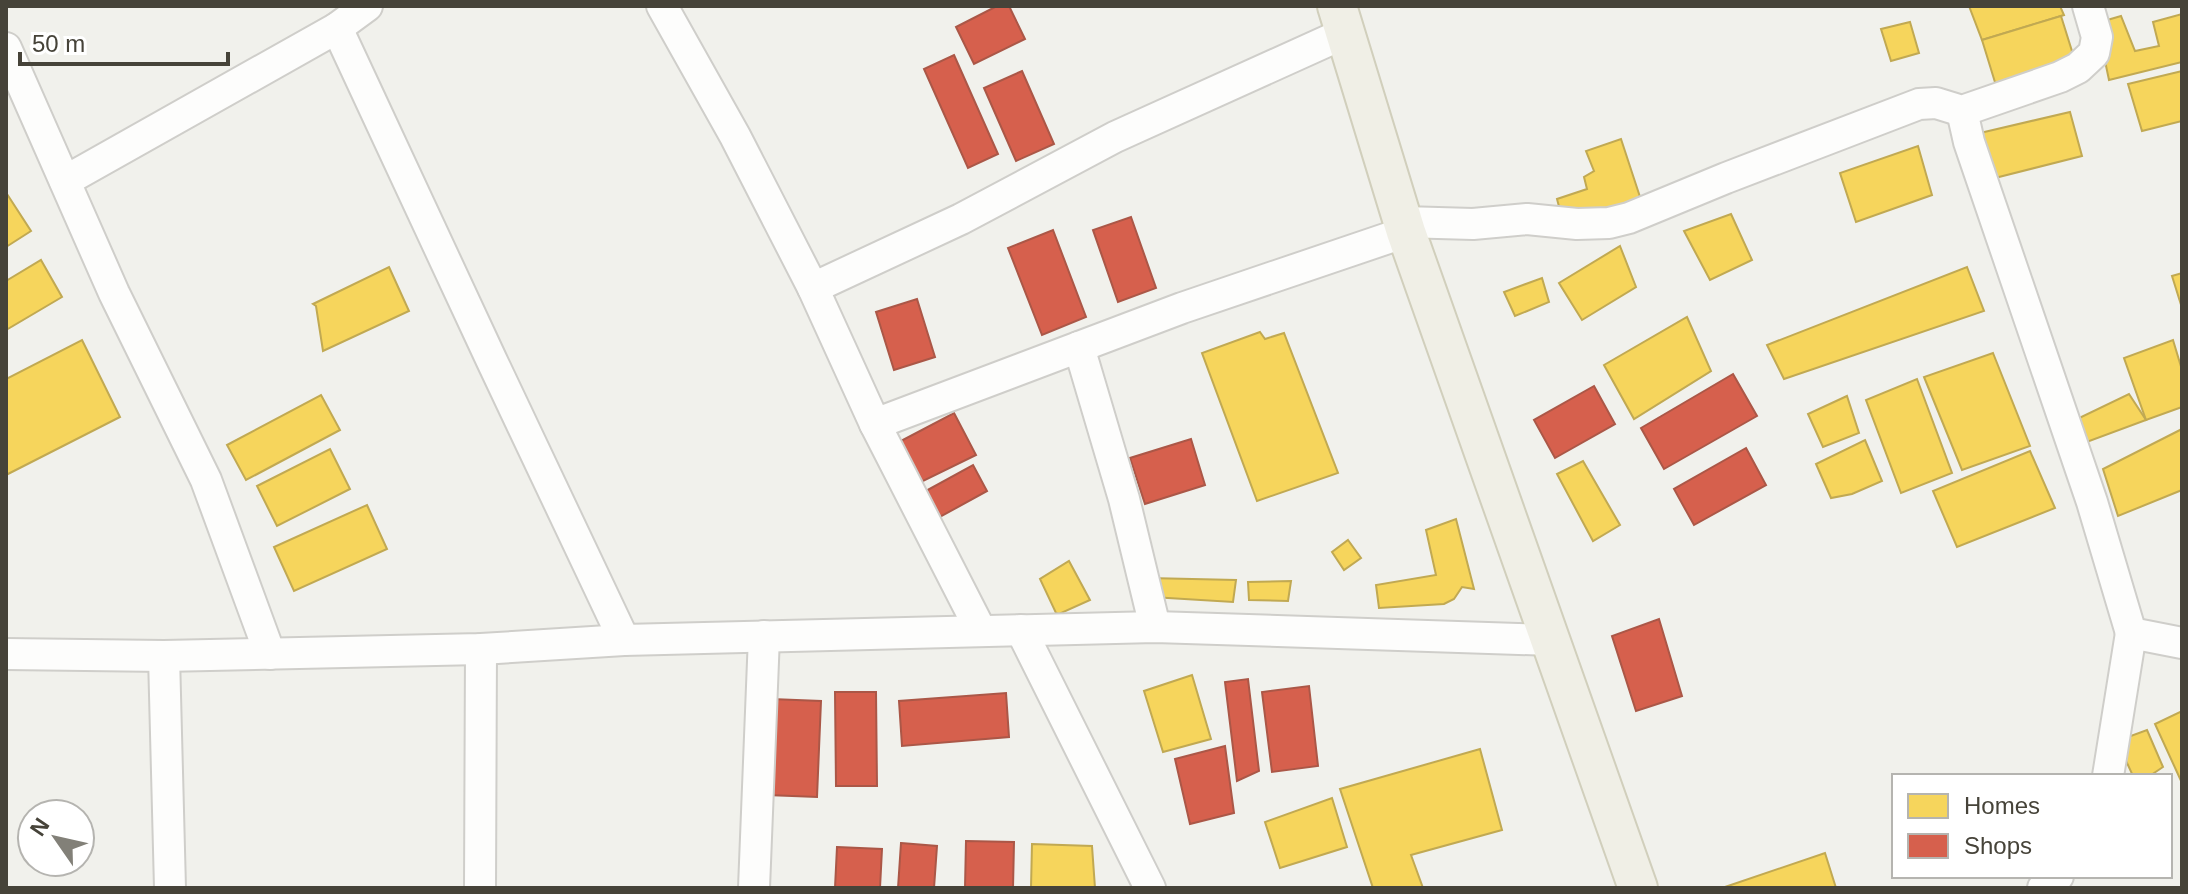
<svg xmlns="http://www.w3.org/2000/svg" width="2188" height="894" viewBox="0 0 2188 894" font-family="Arial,sans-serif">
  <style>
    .homes { fill: #f6d55c; stroke: #c1a952; stroke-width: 2 }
    .shops { fill: #d6604d; stroke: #ab5747; stroke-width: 2 }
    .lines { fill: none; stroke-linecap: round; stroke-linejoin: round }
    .minor-casing { stroke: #cfceca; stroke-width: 34 }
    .major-casing { stroke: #d1cfbc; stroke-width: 42 }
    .minor { stroke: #fdfdfc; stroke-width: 30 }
    .major { stroke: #f0efe6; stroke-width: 38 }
  </style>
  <rect width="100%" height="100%" fill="#f1f1ec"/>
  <g class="homes">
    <polygon points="1969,6 2060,6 2064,15 1982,40"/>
    <polygon points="2182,14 2182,62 2109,80 2097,23 2121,16 2135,51 2159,46 2153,22"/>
    <polygon points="2061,16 2076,64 1998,92 1982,40"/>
    <polygon points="1910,22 1919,53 1891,61 1881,29"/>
    <polygon points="2182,71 2182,121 2142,131 2128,84"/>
    <polygon points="2070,112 2082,156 1991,179 1980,133"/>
    <polygon points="1621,139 1642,203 1563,222 1557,199 1587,189 1584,177 1594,171 1586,151"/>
    <polygon points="1918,146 1932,195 1856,222 1840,173"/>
    <polygon points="7,194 31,231 6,247 6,195"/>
    <polygon points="1731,214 1752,260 1710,280 1684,231"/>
    <polygon points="1620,246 1636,287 1582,320 1559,283"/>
    <polygon points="41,260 62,297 6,330 6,281"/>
    <polygon points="389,267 409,311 323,351 316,306 313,304"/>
    <polygon points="1967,267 1984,311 1784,379 1767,345"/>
    <polygon points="2182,273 2182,308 2172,276"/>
    <polygon points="1542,278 1549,302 1515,316 1504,292"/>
    <polygon points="1687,317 1711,371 1634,419 1604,365"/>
    <polygon points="1260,332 1265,339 1284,333 1338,473 1257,501 1202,353"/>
    <polygon points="82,340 120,417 6,475 6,379"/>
    <polygon points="2173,340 2182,370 2182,407 2146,420 2124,358"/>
    <polygon points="1993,353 2030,446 1962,470 1924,377"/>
    <polygon points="1917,379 1952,473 1901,493 1866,400"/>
    <polygon points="2129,394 2146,420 2084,443 2075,420"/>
    <polygon points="321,395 340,430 246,480 227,445"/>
    <polygon points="1847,396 1859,433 1823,447 1808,414"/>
    <polygon points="2182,429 2182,490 2118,516 2103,469"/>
    <polygon points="1865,440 1882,481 1852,494 1831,498 1816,464"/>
    <polygon points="330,449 350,489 277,526 257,486"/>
    <polygon points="2030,451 2055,508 1957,547 1933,491"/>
    <polygon points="1583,461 1620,525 1593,541 1557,474"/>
    <polygon points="367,505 387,549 294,591 274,547"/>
    <polygon points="1456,519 1474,589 1462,587 1454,599 1444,604 1379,608 1376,585 1436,575 1426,530"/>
    <polygon points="1348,540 1361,558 1344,570 1332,552"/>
    <polygon points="1069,561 1090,600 1059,614 1056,613 1040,579"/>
    <polygon points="1148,578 1236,580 1233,602 1152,597"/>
    <polygon points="1291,581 1288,601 1249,600 1248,582"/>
    <polygon points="1192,675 1211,739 1163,752 1144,691"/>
    <polygon points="2182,711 2182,783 2155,724"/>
    <polygon points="2147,730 2163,767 2151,775 2133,776 2117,741"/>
    <polygon points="1480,749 1502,830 1411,855 1423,888 1373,888 1340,789"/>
    <polygon points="1332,798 1347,847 1280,868 1265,822"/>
    <polygon points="1032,844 1092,846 1095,888 1031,888"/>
    <polygon points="1825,853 1836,888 1722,888"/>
  </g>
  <g class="shops">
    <polygon points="997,6 1009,6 1025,39 974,64 956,27"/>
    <polygon points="954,55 998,154 968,168 924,69"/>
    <polygon points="1022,71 1054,144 1016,161 984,88"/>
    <polygon points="1131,217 1156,288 1118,302 1093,230"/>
    <polygon points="1053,230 1086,317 1042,335 1008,248"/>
    <polygon points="917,299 935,357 894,370 876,312"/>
    <polygon points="1733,374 1757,416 1664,469 1641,428"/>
    <polygon points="1594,386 1615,424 1555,458 1534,420"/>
    <polygon points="954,413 976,455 919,483 899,442"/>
    <polygon points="1191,439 1205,485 1145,504 1130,458"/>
    <polygon points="1746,448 1766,485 1694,525 1674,489"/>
    <polygon points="973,465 987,491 938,518 924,492"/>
    <polygon points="1659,619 1682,696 1636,711 1612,636"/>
    <polygon points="1248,679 1259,771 1237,781 1225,682"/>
    <polygon points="1309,686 1318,766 1272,772 1262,692"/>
    <polygon points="835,692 876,692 877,786 836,786"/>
    <polygon points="1006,693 1009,737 902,746 899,701"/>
    <polygon points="771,699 821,701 817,797 767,795"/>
    <polygon points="1225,746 1234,813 1190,824 1175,759"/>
    <polygon points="966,841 1014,842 1013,888 965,888"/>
    <polygon points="901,843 937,846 934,888 898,888"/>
    <polygon points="837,847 882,849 880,888 835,888"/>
  </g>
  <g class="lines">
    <g class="minor-casing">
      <g id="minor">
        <polyline points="662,6 735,136 813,288 875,424 981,631"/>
        <polyline points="337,28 491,359 624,640"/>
        <polyline points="6,48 114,293 206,480 270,654"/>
        <polyline points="1962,111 1969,142 2092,502 2131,633 2182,643"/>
        <polyline points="65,181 337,28 367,6"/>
        <polyline points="1403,222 1473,224 1527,219 1577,224 1609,223 1629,218 1726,178 1919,104 1936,103 1962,111 2060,77 2078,68 2094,53 2097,37 2088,6"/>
        <polyline points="813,288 961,219 1115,137 1345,33"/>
        <polyline points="1079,347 1124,499 1155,627"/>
        <polyline points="875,424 1182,308 1406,232"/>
        <polyline points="1021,630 1150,888"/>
        <polyline points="6,654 164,656 481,649 624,640 1155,627 1551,640"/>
        <polyline points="164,656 170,888"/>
        <polyline points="2108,776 2131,633"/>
        <polyline points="480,888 481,649"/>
        <polyline points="754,888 764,636"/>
        <polyline points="2043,888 2058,876"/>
      </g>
    </g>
    <g class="major-casing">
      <polyline id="major" points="1337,6 1406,232 1638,888"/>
    </g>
    <use href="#minor" class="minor"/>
    <use href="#major" class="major"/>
  </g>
  <rect width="2188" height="894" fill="none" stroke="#464339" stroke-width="16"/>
  <rect x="1892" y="774" width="280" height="104" fill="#ffffff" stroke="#b5b4b0" stroke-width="2"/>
  <rect x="1908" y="794" width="40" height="24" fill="#f6d55c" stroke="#b5b4b0" stroke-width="2"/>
  <text x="1964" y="814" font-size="24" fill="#464339">Homes</text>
  <rect x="1908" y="834" width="40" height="24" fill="#d6604d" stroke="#b5b4b0" stroke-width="2"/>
  <text x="1964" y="854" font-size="24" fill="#464339">Shops</text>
  <g transform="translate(56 838) rotate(304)"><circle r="38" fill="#ffffff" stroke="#b5b4b0" stroke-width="2"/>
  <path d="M0-6L14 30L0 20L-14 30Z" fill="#828078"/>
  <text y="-12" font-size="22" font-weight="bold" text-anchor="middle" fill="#464339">N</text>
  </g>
  <path d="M20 52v12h208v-12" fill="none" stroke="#464339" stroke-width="4"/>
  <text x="32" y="52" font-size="24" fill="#464339" stroke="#ffffff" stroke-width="6" paint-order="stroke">50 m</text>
</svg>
